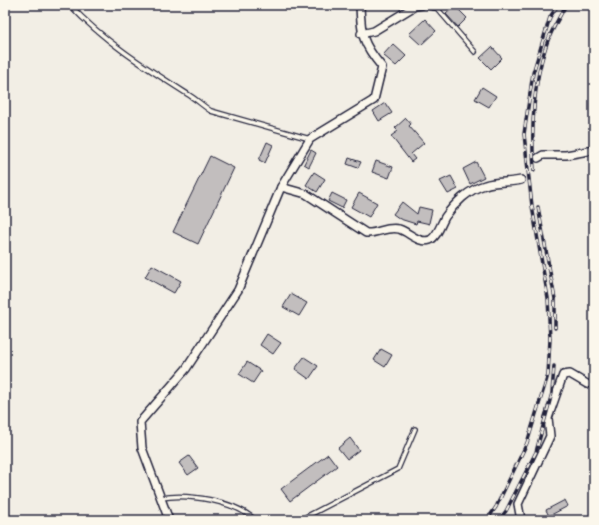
<svg xmlns="http://www.w3.org/2000/svg" width="599" height="525" viewBox="0 0 599 525" font-family="Itim,sans-serif">
  <style>
    .building { fill: #c2bebe; stroke: #22223b }
    .lines { fill: none; stroke-linecap: round; stroke-linejoin: round }
    .service-casing { stroke: #22223b; stroke-width: 6 }
    .minor-casing { stroke: #22223b; stroke-width: 10 }
    .service { stroke: #fbf7ec; stroke-width: 3.5 }
    .minor { stroke: #fbf7ec; stroke-width: 7 }
    .rail-casing { stroke: #22223b; stroke-width: 3.5 }
    .rail { stroke: #fbf7ec; stroke-width: 2; stroke-dasharray: 6; stroke-linecap: butt }
  </style>
  <rect width="100%" height="100%" fill="#f2eee5"/>
  <filter id="ink" filterUnits="userSpaceOnUse"><feTurbulence type="fractalNoise" baseFrequency=".025" numOctaves="2"/><feDisplacementMap in="SourceGraphic" scale="8" xChannelSelector="R" yChannelSelector="G"/><feConvolveMatrix kernelMatrix="1 2 1 2 8 2 1 2 1" color-interpolation-filters="sRGB"/></filter>
  <g filter="url(#ink)">
    <g class="building">
      <polygon points="455,6 467,18 458,27 446,14"/>
      <polygon points="425,19 436,31 421,45 409,34"/>
      <polygon points="393,44 406,56 396,66 383,55"/>
      <polygon points="492,47 502,58 491,69 480,58"/>
      <polygon points="482,87 496,96 489,107 475,99"/>
      <polygon points="385,103 392,113 379,121 373,111"/>
      <polygon points="406,118 411,124 409,126 424,143 411,154 415,159 411,162 391,136 398,131 395,128"/>
      <polygon points="267,142 273,145 265,163 259,160"/>
      <polygon points="311,150 316,153 309,167 304,164"/>
      <polygon points="210,156 234,168 198,244 173,232"/>
      <polygon points="349,158 361,162 358,168 347,164"/>
      <polygon points="376,161 393,167 389,178 372,172"/>
      <polygon points="476,162 484,177 470,184 463,169"/>
      <polygon points="314,172 325,179 317,192 306,185"/>
      <polygon points="451,176 458,189 448,194 440,181"/>
      <polygon points="332,193 346,200 342,208 328,201"/>
      <polygon points="359,193 377,203 369,217 351,207"/>
      <polygon points="402,202 417,214 419,207 432,210 429,223 430,224 417,221 416,224 400,219 393,214"/>
      <polygon points="152,265 181,281 174,293 145,277"/>
      <polygon points="291,294 307,303 299,316 283,307"/>
      <polygon points="267,334 281,343 273,354 260,345"/>
      <polygon points="381,349 392,355 385,367 374,360"/>
      <polygon points="304,357 318,366 309,379 295,369"/>
      <polygon points="247,362 261,371 253,383 239,374"/>
      <polygon points="350,438 359,450 347,459 338,448"/>
      <polygon points="328,454 337,466 290,501 281,489"/>
      <polygon points="189,456 198,468 188,475 179,463"/>
      <polygon points="565,500 568,506 549,516 546,510"/>
    </g>
    <g class="lines">
      <g class="service-casing">
        <g id="service">
          <path d="M70 5C103 41 148 69 189 95 197 100 203 106 211 111L310 139"/>
          <polyline points="435,6 475,52"/>
          <path d="M161 498C188 493 235 501 255 520"/>
          <polyline points="300,520 398,469 415,429"/>
        </g>
      </g>
      <g class="minor-casing">
        <g id="minor">
          <polyline points="429,5 435,6 437,5"/>
          <polyline points="361,34 374,31 415,6 422,5"/>
          <polyline points="538,158 543,155 566,155 594,150"/>
          <path d="M281 187 306 194 366 233C377 234 387 226 399 229 409 232 419 244 430 240 437 237 441 224 445 217 454 204 469 189 485 185 496 181 509 183 521 180"/>
          <path d="M169 520 142 448 140 422 186 369 238 290 281 187 310 139 374 100 382 67C362 43 361 35 360 5"/>
          <polyline points="521,520 518,504 550,436 548,418 563,375 570,374 587,384"/>
        </g>
      </g>
      <use href="#service" class="service"/>
      <use href="#minor" class="minor"/>
      <g class="rail-casing">
        <g id="rail">
          <path d="M534 170C531 129 533 85 546 46 550 32 559 18 566 5"/>
          <polyline points="538,207 555,299 555,328"/>
          <polyline points="487,520 496,507 527,443 548,375 550,339 548,298 532,206 524,134 533,73 550,17 558,5"/>
          <polyline points="499,520 506,511 536,452 552,393 554,366"/>
        </g>
      </g>
      <use href="#rail" class="rail"/>
    </g>
  </g>
  <rect width="599" height="525" fill="none" stroke="#fbf7ec" stroke-width="20"/>
  <rect x="10" y="10" width="579" height="505" fill="none" stroke="#22223b" stroke-width="1.5" filter="url(#ink)"/>
</svg>
